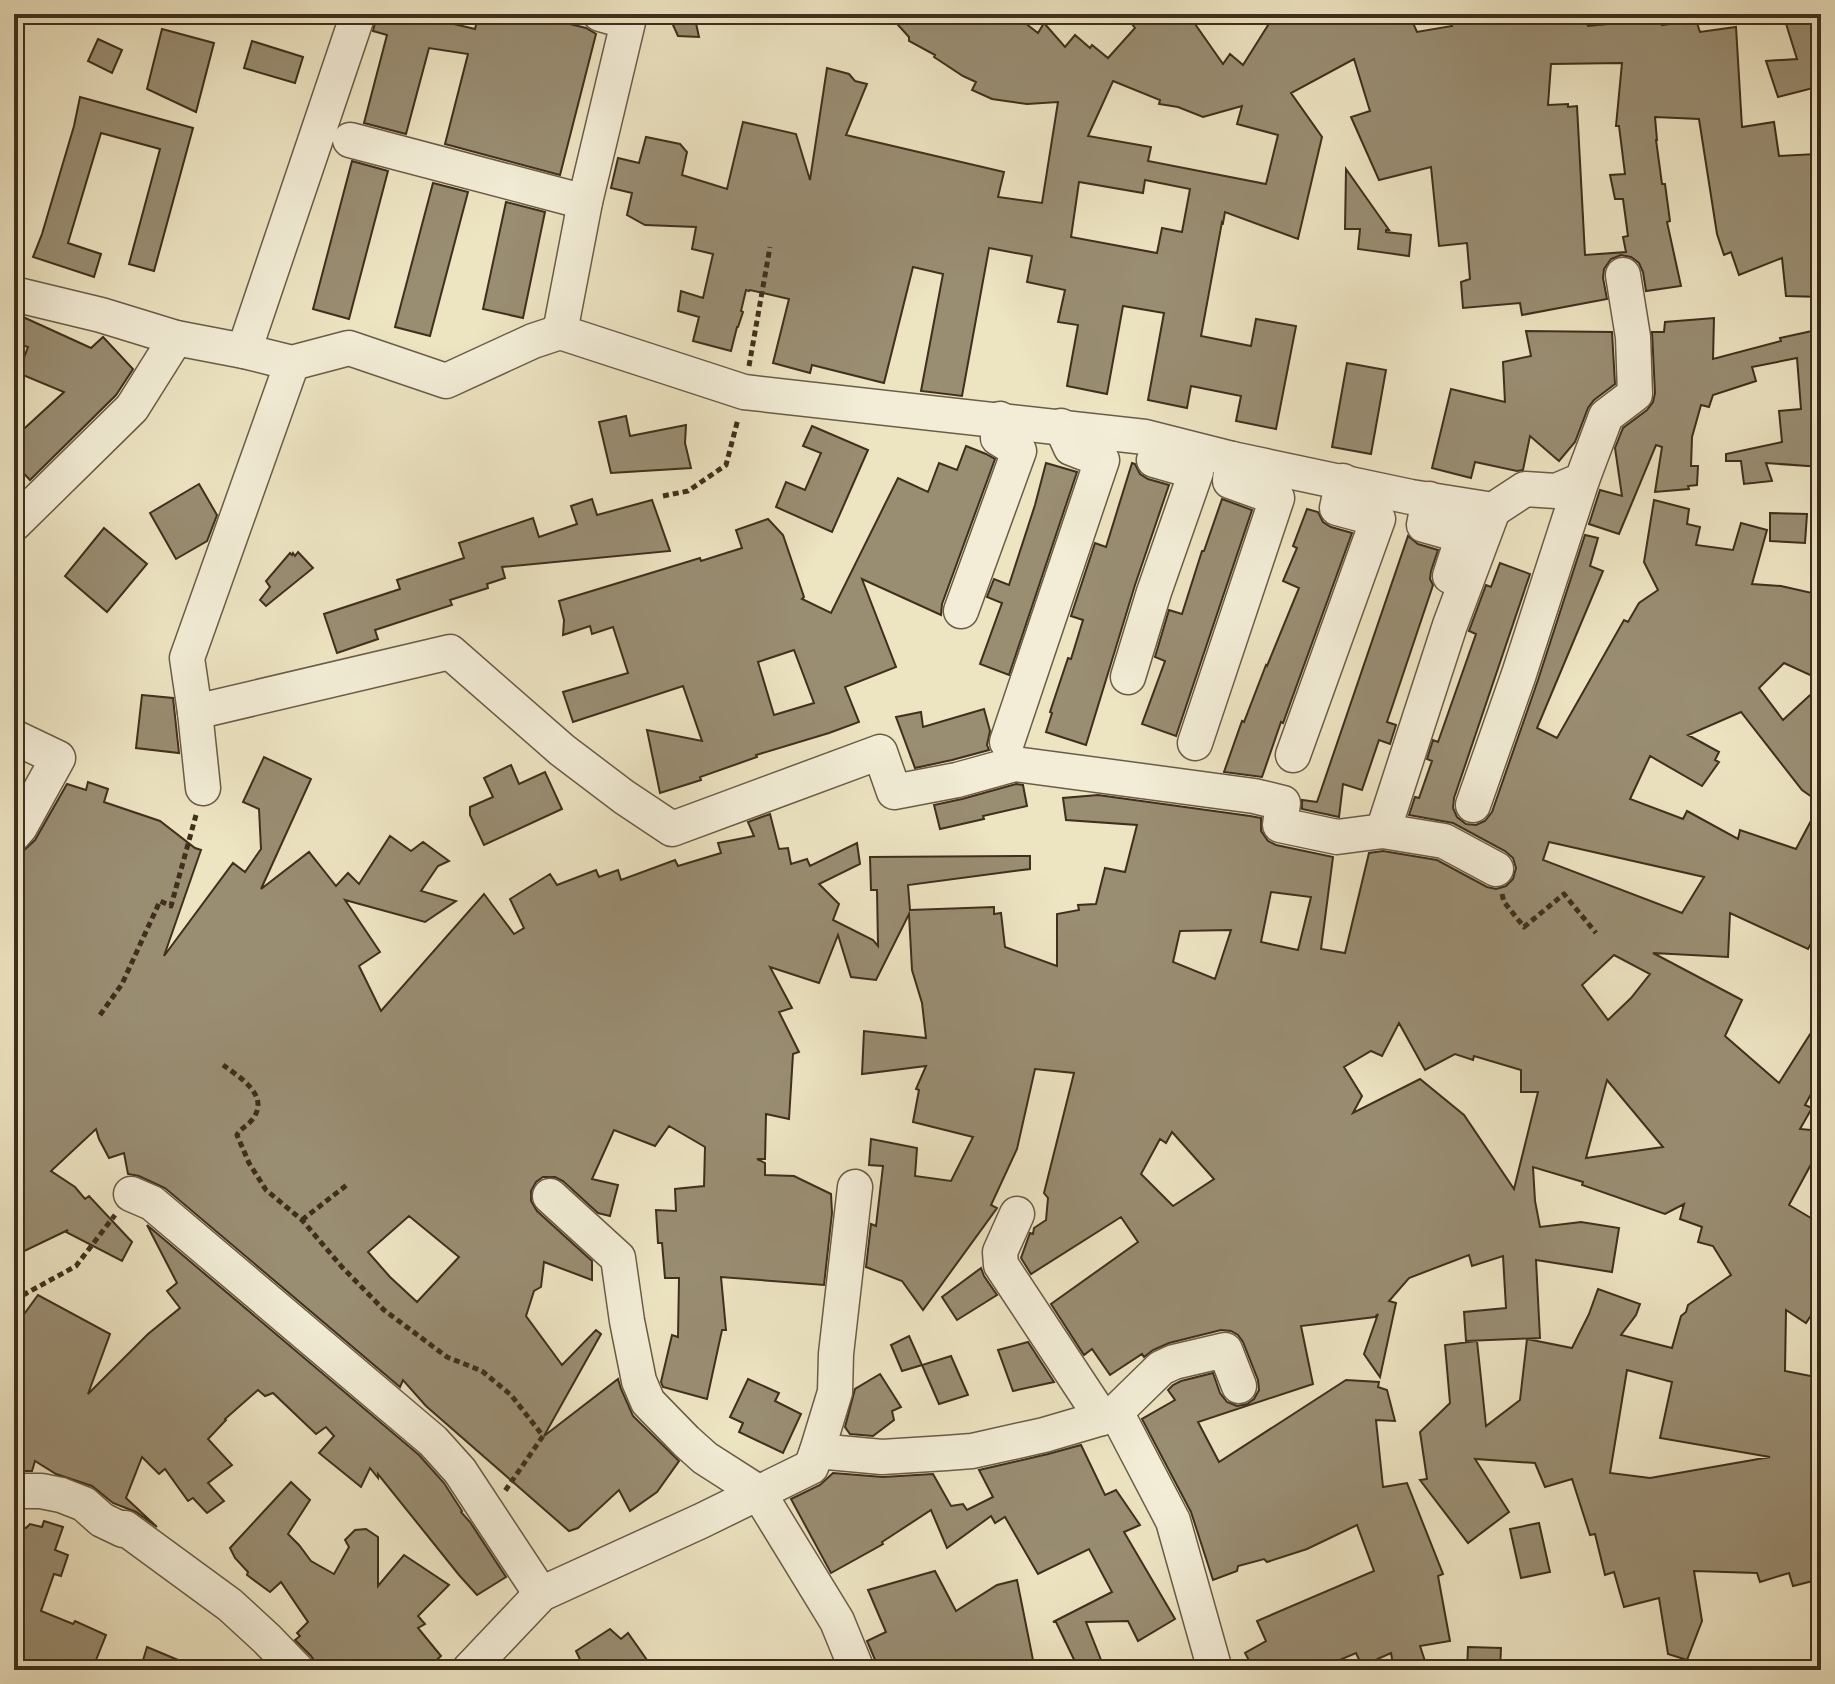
<svg xmlns="http://www.w3.org/2000/svg" width="1835" height="1684" viewBox="0 0 1835 1684" font-family="'IM FELL DW Pica',serif">
  <style>
    .lines { fill: none; stroke-linecap: round; stroke-linejoin: round }
    .stream { stroke: #84765e; stroke-width: 8 }
    .building { fill: #998d72; stroke: #3f2f1c; stroke-width: 2; fill-rule: evenodd }
    .minor-casing { stroke: #6a5c46; stroke-width: 37 }
    .path { stroke: #3f2f1c; stroke-width: 5; stroke-dasharray: 6 4; stroke-linecap: butt }
    .minor { stroke: #f3edd7; stroke-width: 34 }
  </style>
  <rect width="100%" height="100%" fill="#ede4c2"/>
  <filter id="stains"><feTurbulence type="fractalNoise" baseFrequency=".0025" numOctaves="4"/><feColorMatrix values="0 0 0 0 .2 0 0 0 0 .09 0 0 0 0 .02 0 0 0 .5 -.17"/></filter>
  <radialGradient id="worn" r=".72"><stop offset=".6" stop-color="#630" stop-opacity="0"/><stop offset="1" stop-color="#630" stop-opacity=".3"/></radialGradient>
  <g class="lines">
    <polyline class="stream" points="1812,1670 1821,1661"/>
  </g>
  <g class="building">
    <polygon points="377,14 438,14 437,20 475,29 479,14 529,14 586,28 596,34 560,175 445,144 468,54 429,48 406,134 364,123 387,35 373,31"/>
    <polygon points="668,14 694,14 699,37 678,36"/>
    <path d="M888 14H998L1013 20 1016 16 1038 33 1044 23 1065 47 1075 35 1090 48 1092 45 1108 58 1135 28 1124 14H1188L1223 64 1230 54 1243 65 1275 14H1409L1417 32 1452 26 1450 14H1587L1588 26 1661 19 1662 25 1696 20 1700 32 1736 27 1742 127 1774 122 1779 156 1816 154 1819 224H1815L1821 297 1786 296 1782 258 1739 275 1731 252 1724 255 1717 234 1699 119 1655 117 1657 140H1656L1662 184H1665L1670 221 1667 222 1681 286 1646 291 1643 272 1639 263 1631 257 1621 255 1611 259 1604 269 1603 278 1607 299 1522 315 1520 303 1463 308 1461 282 1470 279 1467 243 1439 246 1431 167 1379 180 1351 117 1370 111 1354 59 1291 93 1322 137 1298 239 1225 212 1223 223 1222 222 1201 336 1251 346 1256 319 1296 326 1276 429 1236 421 1241 396 1191 386 1187 408 1148 400 1164 313 1123 306 1107 394 1067 386 1078 325 1058 322 1065 290 1027 282 1032 256 989 248 962 396 921 391 943 274 913 267 884 383 812 365 810 373 773 363 789 299 750 290 749 291 746 290 741 311 743 312 738 327H737L731 351 693 341 699 317 678 311 681 291 703 298 713 254 692 249 696 227 645 225 627 215 632 193 611 188 618 158 639 163 646 137 680 144 687 152 682 175 727 189 743 122 796 134 810 180 827 68 849 74 855 81 867 84 846 135 1004 172 998 197 1042 203 1058 102 1027 104 992 99 972 90 976 82 963 76 934 57 935 55 909 41V37ZM1622 63 1616 126H1619L1625 174 1610 175 1615 199H1623L1628 236 1623 237 1626 252 1585 255 1577 106 1568 107V104L1548 105 1551 64ZM1113 81 1160 100 1159 104 1178 107 1203 117 1242 106 1237 124 1278 135 1266 184 1148 161 1151 147 1088 136ZM1145 180 1190 189 1182 232 1162 228 1157 253 1071 237 1079 182 1143 193Z"/>
    <polygon points="1783,14 1815,14 1814,30 1821,54 1821,86 1778,97 1766,61 1797,59"/>
    <polygon points="162,29 214,43 196,112 147,89"/>
    <polygon points="98,39 122,50 112,73 88,61"/>
    <polygon points="252,41 303,57 295,83 244,68"/>
    <polygon points="80,97 193,128 154,271 129,264 160,149 101,133 68,243 101,254 94,277 33,257 42,234 74,126"/>
    <polygon points="352,161 388,171 349,319 313,309"/>
    <polygon points="1346,169 1389,230 1386,230 1386,232 1411,235 1409,256 1358,249 1360,229 1345,229"/>
    <polygon points="433,183 468,192 430,336 395,327"/>
    <polygon points="506,202 545,212 523,318 483,309"/>
    <polygon points="23,317 91,348 103,337 133,369 116,395 30,480 14,463 14,438 64,392 18,373 28,347 14,342"/>
    <polygon points="1714,318 1713,359 1781,341 1780,338 1821,329 1821,467 1766,463 1772,481 1744,484 1741,461 1726,461 1726,454 1782,442 1779,411 1801,409 1797,358 1752,367 1756,381 1713,395 1709,407 1701,405 1692,437 1691,466 1698,466 1697,485 1688,486 1689,489 1655,492 1662,447 1656,445 1619,534 1589,524 1600,490 1622,496 1615,448 1623,428 1647,410 1653,402 1655,393 1652,332 1664,332 1665,322"/>
    <polygon points="1526,331 1612,332 1615,384 1594,400 1588,408 1575,442 1559,461 1530,436 1523,470 1517,471 1475,462 1471,478 1432,468 1451,389 1505,402 1503,362 1531,356"/>
    <polygon points="1347,363 1386,370 1371,454 1332,447"/>
    <polygon points="626,416 630,436 686,425 685,443 691,468 611,473 599,422"/>
    <polygon points="812,426 868,450 832,532 776,507 786,482 805,490 821,453 803,446"/>
    <path d="M966 446 986 454 995 459 942 604 941 615 862 579 896 667 845 687 859 722 829 733 756 755 757 757 700 777 701 780 660 793 647 730 702 741 683 686 573 722 563 692 628 673 613 627 592 634 590 626 563 635 564 620 559 601 700 558 701 561 742 548 736 530 768 519 783 535 804 597 802 599 831 613 898 478 928 492 939 463 957 470ZM794 650 814 703 774 715 758 662Z"/>
    <polygon points="1046,463 1077,472 1009,675 980,664 1002,603 987,597 994,579 1009,585 1035,505"/>
    <polygon points="1132,463 1135,464 1140,474 1148,479 1169,485 1135,585 1086,745 1046,732 1052,713 1050,712 1068,658 1071,659 1083,620 1071,616 1095,543 1106,547"/>
    <polygon points="199,484 217,515 207,541 176,559 150,513"/>
    <polygon points="592,499 597,515 652,500 670,551 502,567 505,578 487,584 488,588 450,600 452,605 375,630 378,639 337,653 324,614 400,589 397,580 464,558 459,543 533,518 539,537 577,524 571,506"/>
    <polygon points="1222,499 1252,510 1176,736 1142,724 1165,661 1155,657 1169,610 1182,614 1202,551 1204,551"/>
    <path d="M1654 500 1689 509 1687 524 1700 527 1696 545 1733 550 1741 523 1767 530 1752 584 1781 586 1821 595V680L1784 663 1759 688 1783 720 1821 685V789L1812 797 1802 790 1741 712 1688 735 1719 752 1715 760 1719 762 1702 786 1650 756 1630 799 1683 819 1687 811 1738 839 1740 830 1796 849 1821 802V925L1808 949 1730 913 1728 957 1653 953 1742 1000 1725 1036 1779 1083 1821 1017V1076L1805 1105 1812 1108 1800 1129 1821 1131V1146L1789 1205 1821 1224V1300L1806 1323 1786 1310 1785 1371 1821 1378 1817 1398 1819 1399 1812 1449 1815 1450V1463H1821V1579L1793 1586 1789 1573 1760 1582 1757 1573 1694 1571 1702 1621 1687 1660 1668 1654 1659 1598 1624 1607 1614 1572 1605 1575 1595 1534 1590 1535 1572 1479 1545 1487 1535 1463 1475 1459 1509 1512 1468 1543 1420 1480 1427 1479 1420 1432 1450 1403 1445 1345 1477 1341 1486 1426 1520 1400 1527 1339 1572 1348 1589 1314 1598 1289 1640 1304 1636 1315 1621 1335 1672 1348 1681 1316 1686 1312 1688 1305 1731 1275 1713 1246 1698 1242 1702 1227 1680 1219 1684 1204 1665 1214 1582 1185 1583 1182 1533 1167 1535 1201 1540 1227 1581 1222 1619 1228 1612 1272 1536 1260 1540 1338 1466 1341 1464 1312 1506 1308 1503 1256 1472 1266 1469 1255 1409 1278 1389 1301 1396 1303 1380 1377 1364 1354 1378 1314 1375 1317 1301 1326 1313 1384 1198 1422 1219 1462 1346 1380 1379 1382 1378 1387 1387 1390 1395 1421 1376 1420 1383 1487 1407 1483 1443 1574 1438 1576 1450 1641 1420 1646 1428 1670H1394L1391 1653 1362 1666 1356 1653 1316 1670H1254L1245 1653 1266 1641 1257 1621 1374 1571 1357 1525 1307 1549 1267 1562 1264 1559 1238 1566 1237 1571 1213 1580 1191 1512 1142 1419 1175 1400 1168 1390 1173 1385 1181 1381 1213 1373 1220 1393 1227 1402 1237 1406 1247 1404 1254 1399 1259 1390 1258 1380 1243 1342 1238 1335 1231 1331 1221 1330 1169 1343 1153 1350 1144 1357 1142 1354 1110 1375 1092 1349 1084 1355 1051 1304 1138 1242 1121 1217 1031 1274 1021 1258 1030 1233 1033 1234 1034 1228 1046 1220 1048 1198 1044 1193 1074 1073 1035 1069 1017 1149 991 1205 997 1208 923 1310 902 1281 866 1267 871 1224 876 1226 883 1166 869 1165 871 1139 917 1148 915 1176 951 1181 973 1137 913 1122 919 1090 916 1089 926 1066 862 1074 864 1031 926 1038 922 1003 912 970 909 914 876 980 851 977 838 935 819 983 770 967 792 1008 779 1012 799 1052 793 1054 789 1119 766 1114 765 1159H757L765 1163V1175L794 1176 831 1194 832 1213 824 1285 721 1277 726 1330H722L707 1399 663 1387 661 1382 672 1335 678 1337 679 1278H665L662 1243H658L656 1210 676 1211 675 1189 704 1186 705 1147 669 1126 655 1146 614 1130 592 1179 618 1185 610 1216 598 1213 563 1181 555 1177H543L536 1182 531 1191V1201L537 1211 592 1261V1280L544 1262 541 1287 534 1291 526 1316 562 1365 596 1330 601 1334 544 1436 618 1379 621 1389 633 1416 679 1461 657 1492 630 1511 619 1490 578 1528 569 1531 426 1406 403 1380 400 1387 165 1188 139 1176 128 1174 124 1153 109 1158 99 1139 96 1129 51 1171 75 1187 85 1199 89 1196 132 1242 122 1261 66 1232 68 1230 14 1256V853H21L35 840 67 784 86 790 88 782 108 789 104 802 160 821 195 848 201 850 164 956 233 863 245 872 261 849 259 809 243 802 264 757 311 779 261 889 309 852 336 886 348 873 359 884 390 836 411 851 423 842 449 861 438 866 421 891 456 901 425 922 345 900 380 952 359 966 381 1011 484 894 514 934 524 928 510 899 550 874 557 885 596 870 599 877 618 870 621 880 675 860 678 866 721 853 718 843 754 836 748 822 770 814 779 849 788 848 791 864 807 859 810 866 857 843 860 864 819 884 839 904 833 920 873 940 878 946 877 890H871L870 857 1030 856V869L908 885 910 910 994 907V914L1001 913 1005 947 1057 966V914L1079 910 1078 905 1096 904 1105 868 1125 872 1137 825 1066 820 1063 798 1098 795 1250 816 1261 818V831L1268 841 1276 845 1333 857 1321 949 1345 953 1369 853 1383 851 1437 860 1487 887 1496 889 1506 886 1513 879 1516 868 1513 858 1505 851 1453 823 1409 815 1415 797 1419 798 1432 761 1427 759 1433 740 1438 742 1476 634 1469 631 1486 585 1491 587 1500 563 1530 574 1454 798 1453 808 1457 817 1466 824 1476 825 1485 821 1492 812 1538 680 1585 535 1598 538 1590 566 1603 571 1537 728 1557 738 1624 620 1628 622 1639 603 1658 590 1644 562ZM1549 842 1704 877 1682 913 1543 860ZM1271 892 1311 897 1298 950 1261 942ZM1231 930 1215 979 1173 962 1180 931ZM1614 955 1650 974 1631 998 1608 1020 1582 985ZM1399 1023 1425 1070 1455 1054 1473 1060 1474 1056 1521 1070V1092H1538L1514 1189 1464 1115 1420 1079 1353 1113 1362 1096 1344 1067 1371 1051 1382 1056ZM1607 1080 1663 1147 1586 1158ZM1172 1132 1214 1179 1173 1206 1141 1174 1160 1139 1166 1143ZM409 1216 459 1257 417 1302 390 1277 368 1252ZM1627 1370 1672 1382 1660 1438 1770 1457 1650 1478 1610 1473Z"/>
    <polygon points="1307,509 1318,512 1323,522 1331,527 1352,533 1283,723 1281,722 1262,777 1224,772 1242,721 1244,722 1266,665 1267,666 1299,588 1283,581 1297,548 1293,546"/>
    <polygon points="1770,513 1807,514 1805,543 1770,541"/>
    <polygon points="104,528 147,564 107,612 65,576"/>
    <polygon points="1408,536 1418,544 1438,550 1431,571 1430,579 1433,585 1387,722 1396,725 1390,744 1379,740 1362,790 1343,784 1339,817 1302,809 1302,800 1317,802"/>
    <polygon points="298,552 313,568 266,606 260,600 270,587 266,581 290,553 292,555 293,553 295,556"/>
    <polygon points="142,695 173,698 179,753 136,748"/>
    <polygon points="984,709 990,731 987,745 989,750 952,760 915,768 896,717 921,712 923,727"/>
    <polygon points="511,765 519,784 545,772 562,809 484,845 470,815 470,807 493,797 484,778"/>
    <polygon points="1016,784 1023,785 1027,806 983,816 984,819 940,829 934,805 962,799"/>
    <polygon points="147,1225 419,1455 444,1483 462,1511 461,1512 470,1522 506,1577 477,1595 459,1575 378,1474 378,1478 370,1468 361,1487 319,1453 334,1436 326,1427 316,1434 273,1393 265,1396 258,1390 225,1419 226,1420 208,1439 232,1465 208,1483 224,1501 207,1513 193,1498 188,1501 165,1469 159,1474 142,1457 126,1498 157,1527 136,1512 113,1503 92,1486 56,1474 35,1461 32,1471 14,1471 14,1328 38,1295 110,1334 88,1394 148,1334 180,1308 167,1291 177,1283"/>
    <polygon points="981,1268 984,1276 997,1295 957,1320 942,1297"/>
    <polygon points="909,1336 922,1365 902,1371 891,1345"/>
    <polygon points="1028,1342 1054,1382 1013,1391 998,1350"/>
    <polygon points="951,1356 968,1395 939,1404 922,1365"/>
    <polygon points="880,1374 901,1407 892,1411 894,1420 873,1436 850,1434 845,1427 855,1389"/>
    <polygon points="748,1379 779,1393 775,1401 801,1414 783,1453 739,1432 743,1423 730,1417"/>
    <polygon points="1081,1445 1105,1495 1116,1490 1140,1525 1124,1532 1175,1619 1138,1641 1128,1621 1086,1622 1105,1670 1079,1670 1056,1622 1053,1622 1112,1592 1089,1549 1038,1574 1005,1517 995,1523 991,1516 947,1548 931,1510 882,1542 883,1544 831,1573 791,1499 820,1485 833,1473 883,1477 933,1474 951,1506 963,1504 967,1510 993,1497 979,1470 1048,1454"/>
    <polygon points="291,1482 310,1500 288,1534 299,1545 311,1561 334,1574 349,1547 345,1540 355,1530 366,1529 378,1537 378,1586 404,1555 449,1585 418,1616 425,1624 418,1628 441,1656 426,1670 320,1670 311,1656 295,1640 300,1636 297,1633 308,1622 281,1582 270,1592 247,1575 248,1572 235,1558 230,1548"/>
    <polygon points="44,1521 63,1527 55,1550 68,1555 61,1576 54,1574 41,1611 73,1624 75,1621 106,1635 92,1670 28,1670 14,1664 14,1524 26,1528 30,1524 42,1527"/>
    <polygon points="1539,1523 1550,1572 1521,1578 1510,1529"/>
    <polygon points="935,1571 956,1611 997,1585 1017,1580 1035,1670 877,1670 876,1662 867,1641 886,1632 868,1590"/>
    <polygon points="610,1629 621,1639 628,1633 654,1670 585,1670 576,1651"/>
    <polygon points="147,1647 202,1670 140,1670"/>
    <polygon points="1468,1647 1501,1648 1500,1670 1467,1670"/>
  </g>
  <g class="lines">
    <g class="minor-casing">
      <g id="minor">
        <polyline points="350,140 585,202"/>
        <polyline points="14,294 101,315 176,338 244,351 292,363 349,348 446,381 533,341 560,332 744,392 1145,437 1232,459 1411,497 1493,510 1525,489 1556,491 1582,480 1606,416 1635,394 1633,337 1623,275"/>
        <polyline points="560,332 585,202 628,22 600,14"/>
        <polyline points="244,351 358,14"/>
        <polyline points="1429,499 1424,525 1463,536 1450,576"/>
        <polyline points="14,524 132,408 176,338"/>
        <polyline points="961,611 1019,451 998,438 1000,419"/>
        <polyline points="1128,677 1154,592 1196,472 1154,460"/>
        <polyline points="195,712 450,652 562,750 624,797 672,829 880,752 894,792 957,780 1015,764 1254,796 1283,803 1280,825 1337,837 1383,831 1444,841 1496,869"/>
        <polyline points="14,737 58,758 20,827 14,834"/>
        <polyline points="1007,742 1102,460 1071,448 1061,426"/>
        <polyline points="1195,743 1277,498 1230,481 1232,459"/>
        <polyline points="1293,755 1378,519 1337,508 1343,481"/>
        <polyline points="203,788 195,712 187,658 292,363"/>
        <polyline points="1473,805 1519,674 1582,480"/>
        <polyline points="1383,831 1450,625 1493,510"/>
        <polyline points="131,1194 152,1203 433,1441 460,1471 541,1594"/>
        <polyline points="550,1196 618,1258 627,1321 639,1381 648,1402 686,1441 705,1458 758,1492 837,1621 857,1670"/>
        <polyline points="1017,1214 1000,1252 1001,1265 1102,1418"/>
        <polyline points="1116,1412 1173,1521 1215,1670"/>
        <polyline points="817,1451 835,1392 836,1354 855,1187"/>
        <polyline points="14,1491 41,1491 61,1495 84,1504 102,1520 123,1530 125,1528 230,1605 267,1639 297,1670"/>
        <polyline points="469,1670 541,1594 701,1521 811,1467 817,1451 882,1457 946,1453 972,1451 1044,1435 1102,1418 1116,1412 1161,1368 1174,1362 1225,1350 1239,1386"/>
      </g>
    </g>
    <g class="path">
      <polyline points="749,366 770,247"/>
      <polyline points="663,496 688,491 726,465 738,419"/>
      <polyline points="1502,894 1504,902 1524,927 1564,894 1596,933"/>
      <polyline points="100,1015 122,984 160,901 171,906 196,815"/>
      <path d="M223 1065C241 1078 272 1097 251 1121 246 1127 241 1128 237 1135L249 1163 266 1190 302 1220 342 1267 384 1310 447 1357 482 1371 511 1395 543 1436 505 1491"/>
      <polyline points="302,1220 348,1184"/>
      <polyline points="14,1300 76,1266 115,1215"/>
    </g>
    <use href="#minor" class="minor"/>
  </g>
  <rect width="1835" height="1684" fill="none" stroke="#ede4c2" stroke-width="48"/>
  <rect x="16" y="16" width="1803" height="1652" fill="none" stroke="#3f2f1c" stroke-width="4"/>
  <rect x="24" y="24" width="1787" height="1636" fill="none" stroke="#3f2f1c" stroke-width="2"/>
  <rect width="100%" height="100%" filter="url(#stains)"/>
  <rect width="100%" height="100%" fill="url(#worn)"/>
</svg>
